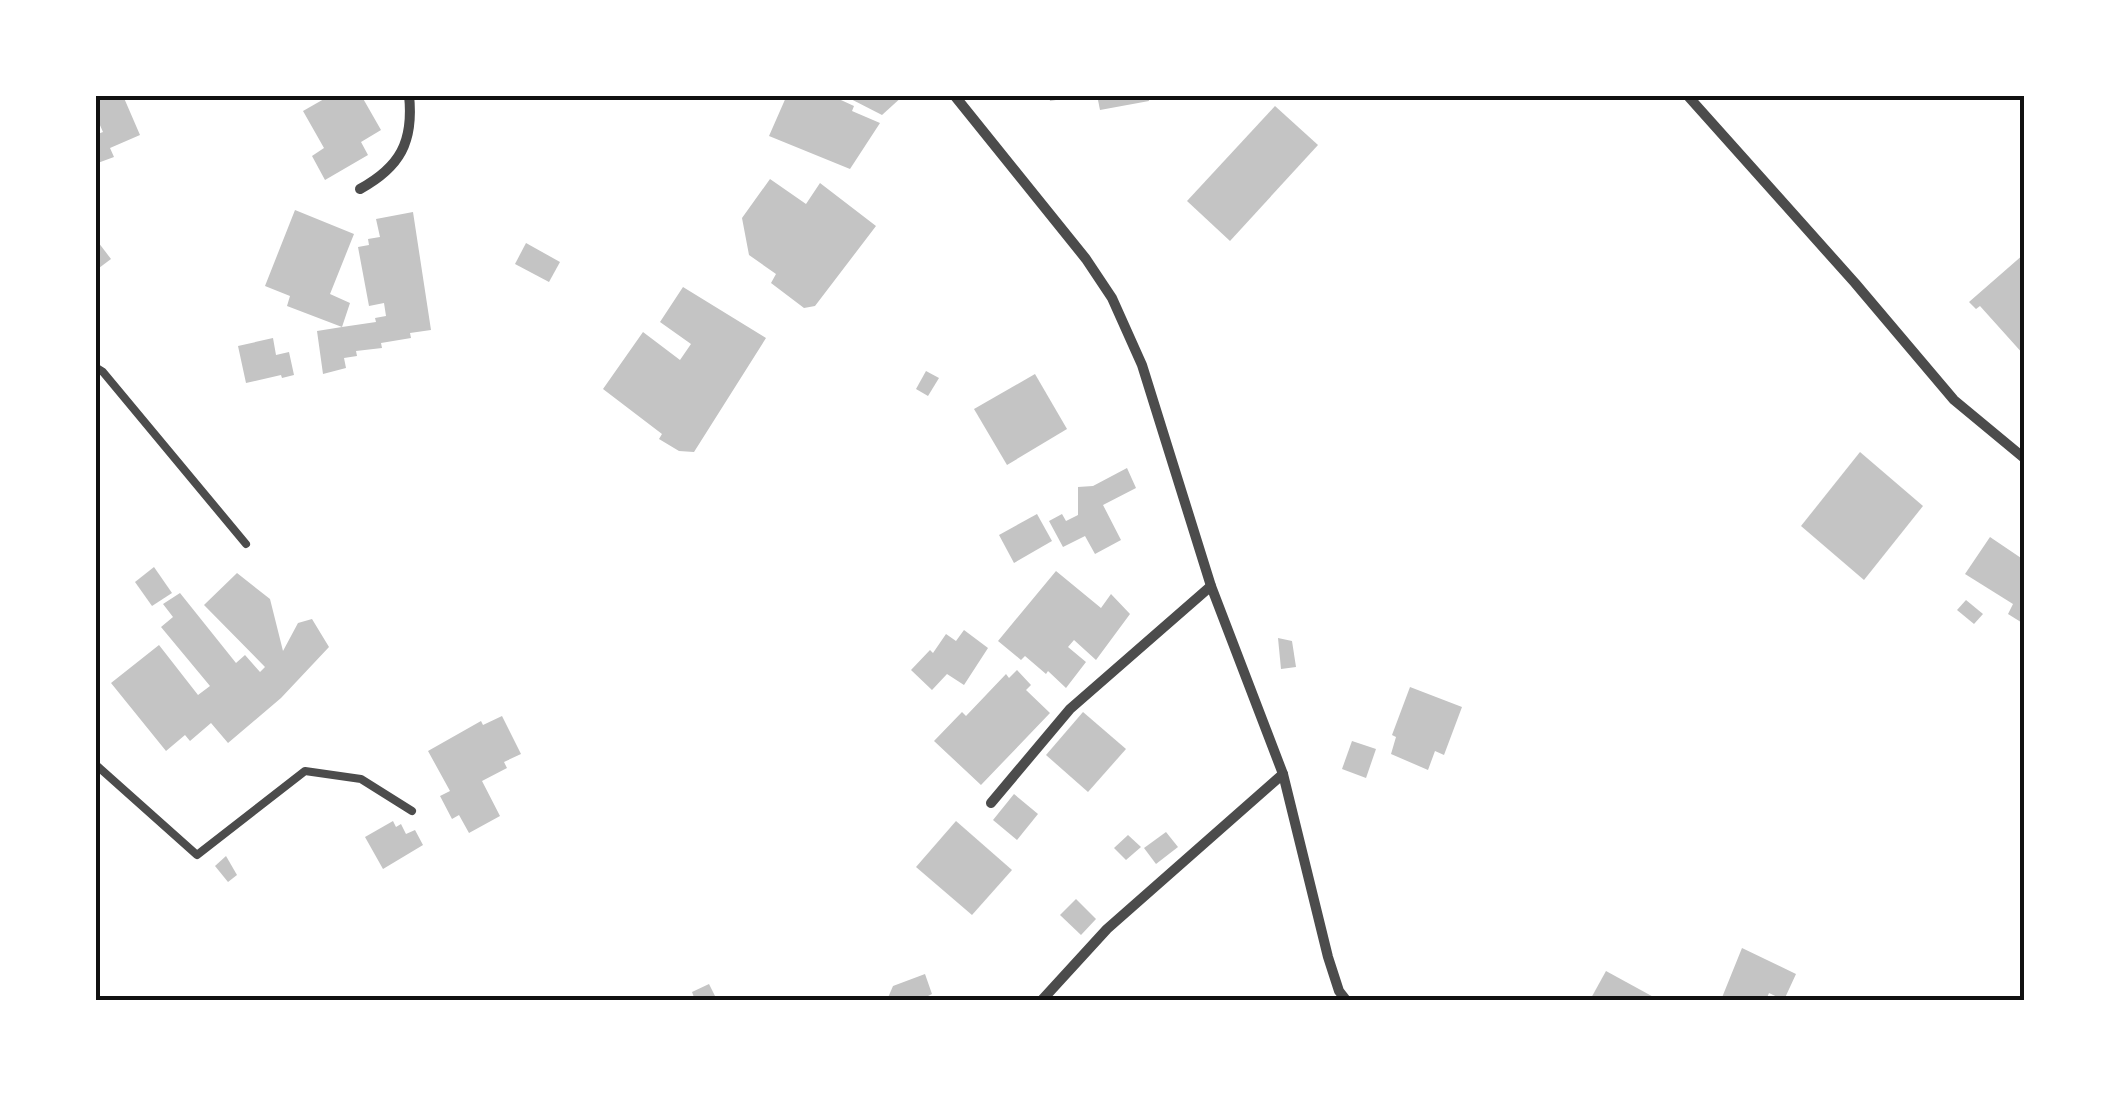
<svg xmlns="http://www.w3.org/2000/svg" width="2119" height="1095" viewBox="0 0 2119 1095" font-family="Merriweather,serif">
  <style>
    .building { fill: #c4c4c4 }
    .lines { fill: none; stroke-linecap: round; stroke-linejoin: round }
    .service { stroke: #4c4c4c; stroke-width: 8 }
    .minor { stroke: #4c4c4c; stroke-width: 10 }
    .neatline { fill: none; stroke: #111; stroke-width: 4 }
  </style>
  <rect width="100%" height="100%" fill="#fff"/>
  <g class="building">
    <polygon points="95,95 131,95 124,98 140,135 110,148 114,157 95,164 95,135 103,132 95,114"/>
    <polygon points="331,95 361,95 381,130 361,142 368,155 325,180 312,156 324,148 303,111"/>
    <polygon points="787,95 830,95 854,106 852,111 880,123 850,169 769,136"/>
    <polygon points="843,95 904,95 882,115"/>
    <polygon points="1049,95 1074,95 1074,97 1050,101"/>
    <polygon points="1097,95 1148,95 1149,101 1100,110"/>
    <polygon points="1275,106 1318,145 1230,241 1187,201"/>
    <polygon points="770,179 806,204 820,183 876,226 815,306 804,308 771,283 776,274 749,255 742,218"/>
    <polygon points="295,210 354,234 330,294 350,303 342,327 376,322 375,318 386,316 384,303 369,306 358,247 369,245 368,239 380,237 376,219 413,212 431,330 410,333 411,338 381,343 382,348 356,351 357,356 344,358 346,368 323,374 317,331 342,327 287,306 290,296 265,286"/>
    <polygon points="95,238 111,259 95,271"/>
    <polygon points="526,243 560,262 549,282 515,264"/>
    <polygon points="2024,254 2024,355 1980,306 1976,309 1969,302"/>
    <polygon points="683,287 766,338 694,452 679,451 659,439 662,434 603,389 643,332 680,360 691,344 660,322"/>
    <polygon points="273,338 276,355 289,352 294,375 282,378 281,375 246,383 238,346"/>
    <polygon points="926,371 939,378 928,396 916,389"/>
    <polygon points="1035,374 1067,429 1007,465 974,409"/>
    <polygon points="1860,452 1923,506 1864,580 1801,526"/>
    <polygon points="1127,468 1136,488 1103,505 1121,540 1095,554 1085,536 1063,547 1049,521 1062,514 1066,521 1078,515 1078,487 1093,486"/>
    <polygon points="1037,514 1052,541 1014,563 999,535"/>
    <polygon points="1990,537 2024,560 2024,624 2008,614 2013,604 1965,574"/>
    <polygon points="154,567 172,593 152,606 135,582"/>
    <polygon points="1056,571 1101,608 1111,594 1130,614 1096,660 1074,640 1068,647 1086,662 1066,688 1048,671 1046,674 1025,656 1021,660 998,641"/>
    <polygon points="237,573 270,599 283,651 298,623 312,619 329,647 281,698 228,743 211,723 190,741 185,735 166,751 111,683 159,645 198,695 210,686 161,627 173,617 163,604 180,593 236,663 245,655 260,672 265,667 204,605"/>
    <polygon points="1966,600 1983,614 1974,624 1957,610"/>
    <polygon points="964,630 988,648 964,685 947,674 932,690 911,670 930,650 933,653 946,634 956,641"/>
    <polygon points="1278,638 1292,641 1296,667 1281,669"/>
    <polygon points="1017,670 1031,685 1026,690 1050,713 981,785 934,741 962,712 966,716 1006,674 1009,678"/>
    <polygon points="1410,687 1462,707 1444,755 1435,751 1428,770 1391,754 1396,737 1392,735"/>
    <polygon points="1083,712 1126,749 1088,792 1046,755"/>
    <polygon points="502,716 521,754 504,762 507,768 482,781 500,816 469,833 459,815 452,819 440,796 450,791 428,751 481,721 483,725"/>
    <polygon points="1352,741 1376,749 1366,778 1342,769"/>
    <polygon points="1014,794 1038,814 1017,840 993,820"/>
    <polygon points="393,821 396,827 401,824 406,834 415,830 423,845 383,869 365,837"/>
    <polygon points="956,821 1012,870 972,915 916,867"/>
    <polygon points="1166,832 1178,847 1156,864 1144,848"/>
    <polygon points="1128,835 1141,847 1126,860 1114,848"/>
    <polygon points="226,856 237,875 228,882 215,866"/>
    <polygon points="1076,899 1096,919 1081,935 1060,915"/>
    <polygon points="1742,948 1796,974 1784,1000 1769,993 1766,1000 1721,1000"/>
    <polygon points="1606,971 1659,1000 1590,1000"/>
    <polygon points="925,974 932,994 926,997 927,1000 887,1000 893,986"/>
    <polygon points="709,984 717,1000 695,1000 692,992"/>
  </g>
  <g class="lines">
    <g class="service">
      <polyline points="95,367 103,372 246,544"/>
      <polyline points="95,764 197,855 305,771 361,779 412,811"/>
    </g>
    <g class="minor">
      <polyline points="954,95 1086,259 1112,298 1142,365 1211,586 1283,774 1328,957 1339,991 1346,1000"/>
      <polyline points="1687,95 1855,283 1954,400 2024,458"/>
      <path d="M360 189C400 167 414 142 409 95"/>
      <polyline points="991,803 1070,709 1211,586"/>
      <polyline points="1042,1000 1107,929 1283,774"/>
    </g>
  </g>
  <rect width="2119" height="1095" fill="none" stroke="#ffffff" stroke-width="195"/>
  <rect x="98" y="98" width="1924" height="900" class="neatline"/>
</svg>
